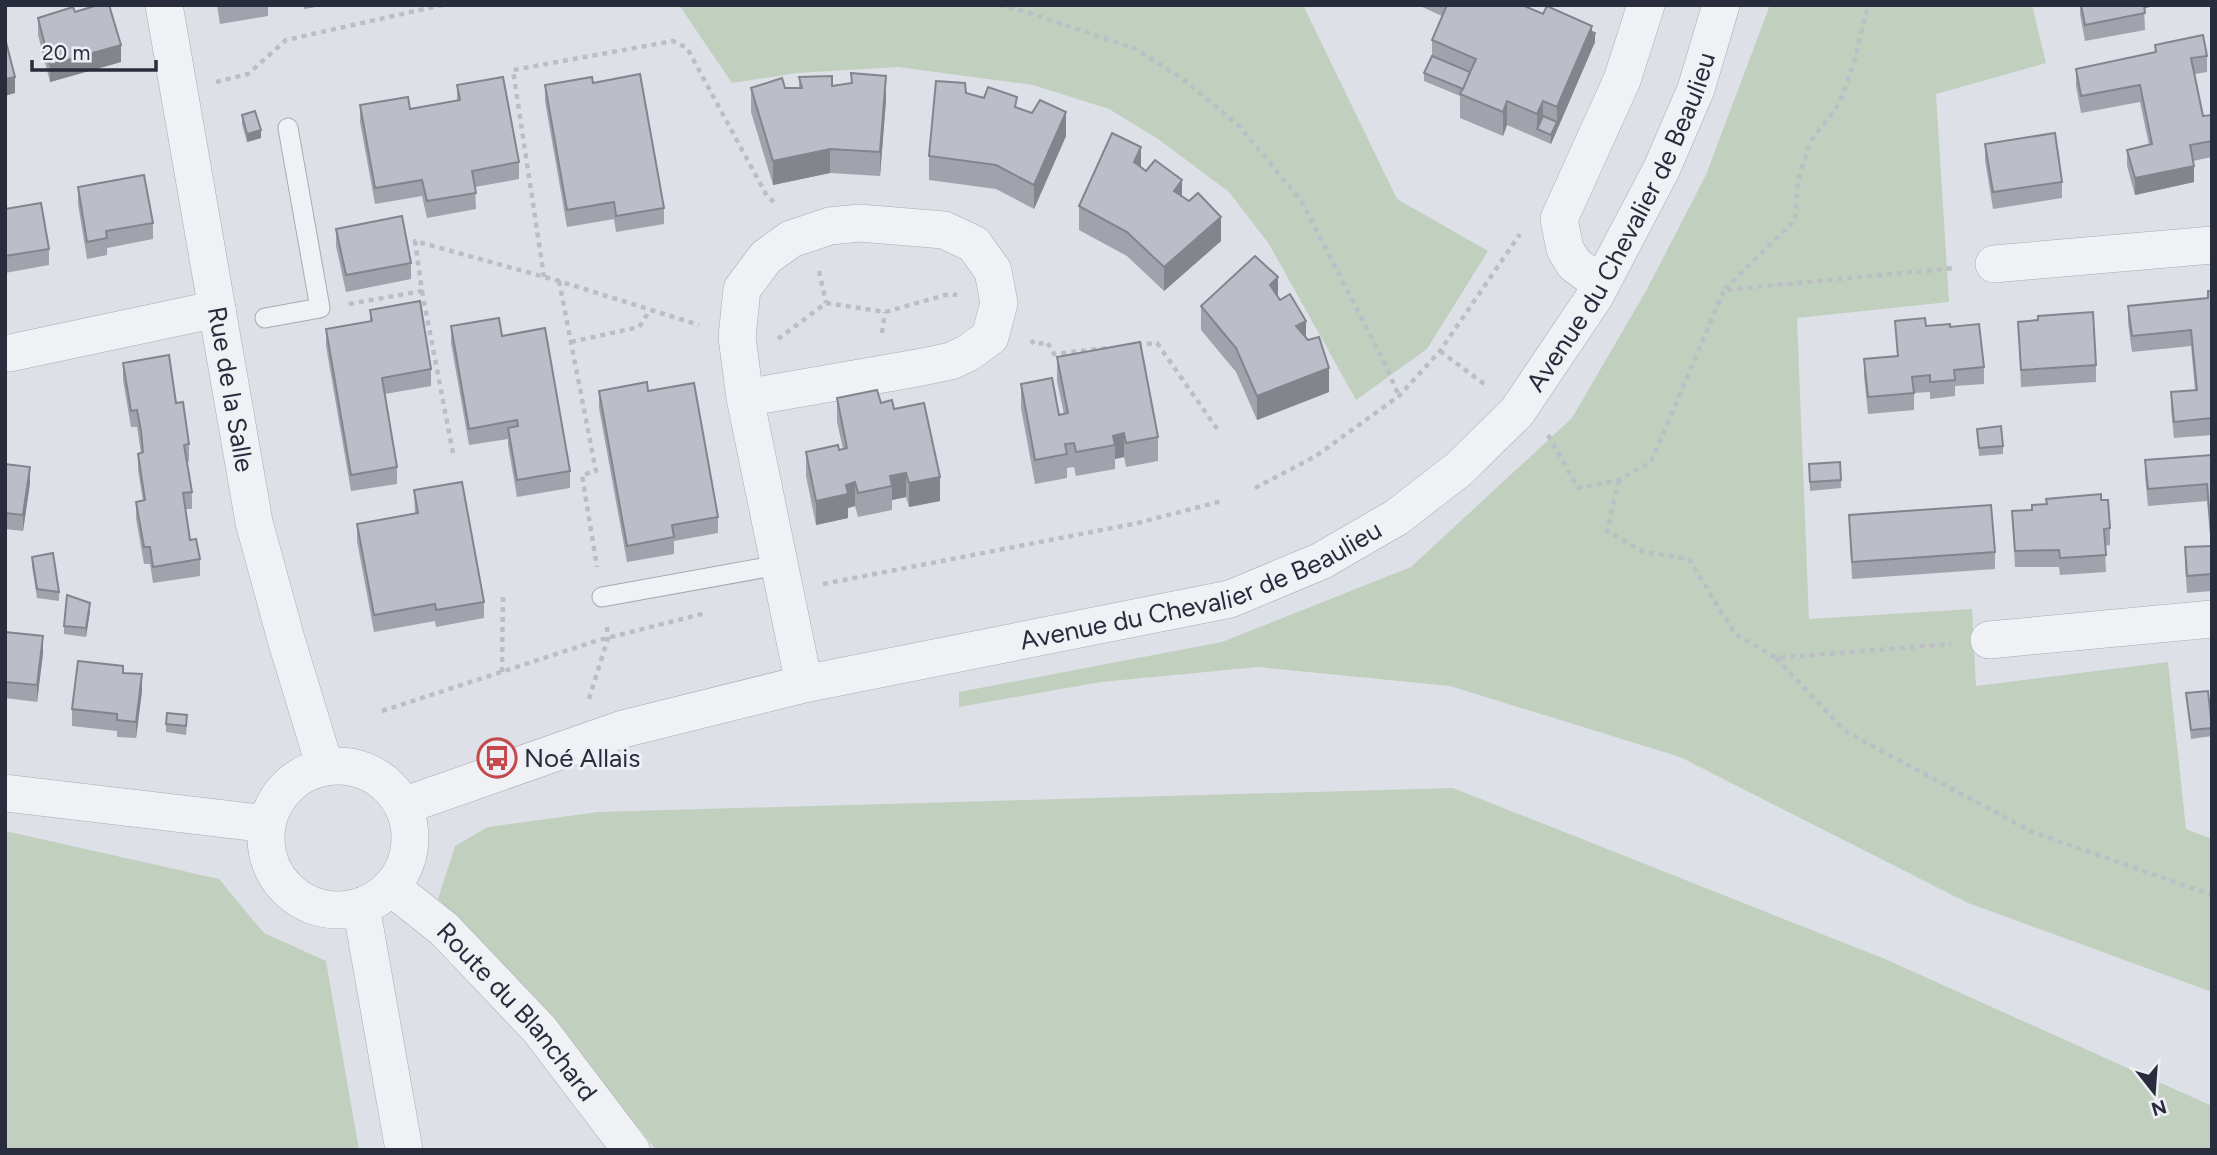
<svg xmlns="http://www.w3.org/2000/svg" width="2217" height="1155" viewBox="0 0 2217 1155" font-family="Figtree,sans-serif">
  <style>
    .green { fill: #c1cfbf }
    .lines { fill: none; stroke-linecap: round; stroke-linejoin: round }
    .lane-casing { stroke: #a7aab3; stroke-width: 21 }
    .street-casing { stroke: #a7aab3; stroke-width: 38 }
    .path { stroke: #bcbec5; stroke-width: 4.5; stroke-dasharray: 5 5; stroke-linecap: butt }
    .lane { stroke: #f0f1f5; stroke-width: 19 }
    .street { stroke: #f0f1f5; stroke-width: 37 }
    .wall { fill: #a1a3ac }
    .shaded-wall { fill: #83858c }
    .building { fill: #bbbec8; stroke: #83858c; stroke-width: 2 }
    .labels { text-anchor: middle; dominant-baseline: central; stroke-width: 6; stroke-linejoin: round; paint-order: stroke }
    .street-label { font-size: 26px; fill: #282c3c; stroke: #edeff4 }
    .poi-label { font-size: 26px; fill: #282c3c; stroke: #edeff4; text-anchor: start }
  </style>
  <rect width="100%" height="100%" fill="#dde0e6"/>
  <g class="green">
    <polygon points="679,5 1303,5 1397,199 1488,251 1427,349 1356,400 1269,244 1229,192 1158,139 1109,109 1033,85 898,67 797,73 732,83"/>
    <polygon points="1770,5 2032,5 2046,63 1936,94 1949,302 1797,318 1809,619 1972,609 1976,686 2168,662 2186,829 2212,839 2212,992 1968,903 1680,757 1450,686 1258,667 1101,682 959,707 959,692 1222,642 1411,567 1572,418 1646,291 1706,175"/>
    <polygon points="1453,788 1885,959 2212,1106 2212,1150 656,1150 539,1003 438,899 455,846 488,827 598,812"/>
    <polygon points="5,831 219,879 264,933 326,961 359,1150 5,1150"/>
  </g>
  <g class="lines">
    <g class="lane-casing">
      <g id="lane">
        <polyline points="265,318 320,308 288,128"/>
        <polyline points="602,597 779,565"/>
      </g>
    </g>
    <g class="street-casing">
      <g id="street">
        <path id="s1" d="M164 5 254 522 286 639 325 767"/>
        <polyline points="1994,264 2212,245"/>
        <polyline points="1601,284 1574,264 1565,249 1559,219 1622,80 1646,5"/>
        <polyline points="10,353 217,309"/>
        <polyline points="745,398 917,368 951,361 968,353 990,337 999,303 993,271 974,244 944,230 859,223 830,226 791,239 766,257 742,289 737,337 745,398 804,684"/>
        <polyline points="1989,640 2212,619"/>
        <circle cx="338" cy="838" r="72"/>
        <polyline points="5,793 267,824"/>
        <path id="s2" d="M403 806 623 729 804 684 1230 599 1321 561 1397 517 1459 469 1517 412 1595 296 1662 168 1696 89 1721 5"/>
        <path id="s3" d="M391 887 444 929 540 1030 631 1150"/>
        <polyline points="361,906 404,1150"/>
      </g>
    </g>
    <g class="path">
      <polyline points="999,5 1026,12 1136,49 1183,79 1240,127 1302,202 1384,362 1399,396"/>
      <polyline points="216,82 248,74 286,40 442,5"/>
      <polyline points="819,271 826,303"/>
      <polyline points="544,277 513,70 673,41 687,48 767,196 775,203"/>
      <polyline points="559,281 596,471 582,475 597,567"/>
      <polyline points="1725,289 1795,220 1798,180 1810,142 1839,104 1854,63 1868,5"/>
      <polyline points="422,291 453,453"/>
      <polyline points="349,304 422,291 415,241 559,281 699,325"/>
      <polyline points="882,333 885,312"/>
      <polyline points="778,339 826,303 885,312 949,294 957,295"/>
      <polyline points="1031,340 1035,345 1047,342 1054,354 1107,348"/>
      <polyline points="571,342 639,327 650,310"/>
      <polyline points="1137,345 1157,343 1218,430"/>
      <polyline points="1440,351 1487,386"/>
      <polyline points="1548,435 1578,488 1619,480 1651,462 1724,290 1955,268"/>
      <polyline points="1619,480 1607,531 1644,552 1689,559 1735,634 1776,658 1951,644"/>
      <polyline points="1255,488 1316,456 1399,396 1440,351 1520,234"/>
      <polyline points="823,584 1138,523 1222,501"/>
      <polyline points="1776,658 1845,731 2032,832 2212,895"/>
      <polyline points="502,672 503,597"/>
      <polyline points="589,699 608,638 607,627"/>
      <polyline points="382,711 599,640 706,613"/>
    </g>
    <use href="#lane" class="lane"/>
    <use href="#street" class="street"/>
  </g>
  <g class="wall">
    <polygon points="217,5 268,5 268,16 220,24"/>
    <polygon points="304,5 328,5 304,9"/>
    <polygon points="1418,5 1522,5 1592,32 1595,42 1551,144 1507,125 1503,136 1460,118 1460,96 1424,81 1424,73 1432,56 1432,40 1442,16"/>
    <polygon points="2080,5 2158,5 2144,8 2145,30 2085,41 2080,14"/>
    <polygon points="75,12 121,62 50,82 38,35 38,18"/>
    <polygon points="2155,45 2207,56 2207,72 2195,74 2203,116 2212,115 2212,157 2193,161 2194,182 2135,195 2127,166 2127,150 2149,145 2140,102 2081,113 2076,86 2076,69 2155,52"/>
    <polygon points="799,77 886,100 880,176 830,173 773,185 751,112 751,88 799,88"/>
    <polygon points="593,83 664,208 664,224 616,232 614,219 567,227 545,101 545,85"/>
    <polygon points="457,85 519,162 519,179 475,187 476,209 427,218 422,196 375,204 360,122 360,105 410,109 457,100"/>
    <polygon points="966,93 1017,108 1066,136 1034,209 996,189 929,180 929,156"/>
    <polygon points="242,115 261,138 247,142 242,124"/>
    <polygon points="1985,144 2062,182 2062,198 1993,209 1985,160"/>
    <polygon points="1141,167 1182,197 1221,241 1164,291 1127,256 1079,230 1079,206"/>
    <polygon points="78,187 153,223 153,239 107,248 107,255 87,259 78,204"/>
    <polygon points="5,209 49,249 49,265 5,273"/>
    <polygon points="336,229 411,263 411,279 346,292 336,246"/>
    <polygon points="2212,291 2212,435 2174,438 2171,409 2171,392 2195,390 2191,346 2132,352 2128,323 2128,306 2208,298"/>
    <polygon points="1278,297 1306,337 1329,392 1257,420 1236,372 1201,330 1201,306"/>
    <polygon points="370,310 431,369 431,386 385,394 397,467 397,484 351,491 326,346 326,329 370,322"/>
    <polygon points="1895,321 1926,326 1950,327 1984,367 1984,384 1955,386 1955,396 1930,399 1930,392 1914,393 1914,410 1868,414 1864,376 1864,359 1897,356"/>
    <polygon points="2018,322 2096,365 2096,382 2021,387"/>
    <polygon points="451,326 502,336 570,471 570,488 517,497 508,445 508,439 469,445 451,343"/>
    <polygon points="1057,357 1158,437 1158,461 1126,467 1124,457 1115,459 1115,469 1076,476 1074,467 1067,468 1067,478 1035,484 1021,408 1021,384 1059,415 1064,414 1057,381"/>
    <polygon points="123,363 176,403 189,444 189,461 187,462 192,492 192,509 186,509 190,540 200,559 200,576 153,583 150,564 144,564 136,518 136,502 143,501 138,470 138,454 141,453 137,427 131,427 123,380"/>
    <polygon points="599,391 648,391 718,517 718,533 674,541 674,554 627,562 599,408"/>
    <polygon points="837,398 881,403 894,409 940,501 909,507 906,497 892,500 892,510 858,517 855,506 848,508 848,518 816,525 806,476 806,452 843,449 837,422"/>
    <polygon points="1977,429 2003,446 2003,454 1979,456"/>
    <polygon points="2212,455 2212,591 2187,593 2185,564 2185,547 2211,546 2207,501 2148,506 2145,476 2145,460"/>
    <polygon points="5,464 30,483 23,531 5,529"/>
    <polygon points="1809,464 1841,480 1841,488 1810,491"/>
    <polygon points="414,490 484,602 484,618 436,627 435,621 374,632 357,541 357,524 415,513"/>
    <polygon points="2046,499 2101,500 2110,528 2110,545 2105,546 2106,572 2060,575 2059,567 2015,567 2012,511 2032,510 2046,504"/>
    <polygon points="1849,515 1995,552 1995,569 1852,579"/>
    <polygon points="32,557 59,592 59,601 37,598 32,566"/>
    <polygon points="90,611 86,637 64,634 64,626"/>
    <polygon points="5,632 43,653 37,702 5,698"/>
    <polygon points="123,673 142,691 136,738 117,737 117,731 72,726 72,709"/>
    <polygon points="2186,693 2212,723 2212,736 2191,739"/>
    <polygon points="166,724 187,724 186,735 166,732"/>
  </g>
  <g class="shaded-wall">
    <polygon points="2141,5 2158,5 2141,9"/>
    <polygon points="1592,26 1592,41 1595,33 1595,42 1551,144 1551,135 1557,122 1557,107"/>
    <polygon points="121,45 121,62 50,82 50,65"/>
    <polygon points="886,76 886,100 880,176 880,152"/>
    <polygon points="15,77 15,93 5,96 5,79"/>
    <polygon points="1507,101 1507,125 1503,136 1503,112"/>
    <polygon points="1543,101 1543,125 1537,129 1537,138 1537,114"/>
    <polygon points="1066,112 1066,136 1034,209 1034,185"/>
    <polygon points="261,130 261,138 247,142 247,134"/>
    <polygon points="1141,147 1141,171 1134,162"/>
    <polygon points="830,149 830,173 773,185 773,161"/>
    <polygon points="2194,166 2194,182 2135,195 2135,178"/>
    <polygon points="1182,180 1182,204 1174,191"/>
    <polygon points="1221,217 1221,241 1164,291 1164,267"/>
    <polygon points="1278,277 1278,301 1270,285"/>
    <polygon points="1306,321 1306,345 1296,326"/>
    <polygon points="1329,368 1329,392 1257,420 1257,396"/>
    <polygon points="1124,433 1124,457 1115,459 1115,445 1113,436"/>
    <polygon points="30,467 30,483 23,531 23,515"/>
    <polygon points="906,473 906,497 892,500 892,486 890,476"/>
    <polygon points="940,477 940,501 909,507 909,483"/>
    <polygon points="855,482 855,506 848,508 848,518 816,525 816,501 846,485"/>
    <polygon points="90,603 90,611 86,637 86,628"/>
    <polygon points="43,636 43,653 37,702 37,685"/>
    <polygon points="142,674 142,691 136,738 136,722"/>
  </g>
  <g class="building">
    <polygon points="98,5 109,5 121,45 50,65 38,18 73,7 75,12"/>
    <polygon points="1447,5 1522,5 1543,14 1547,6 1592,26 1557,107 1543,101 1537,114 1507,101 1503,112 1460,94 1476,59 1432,40"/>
    <polygon points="2081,5 2144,5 2145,13 2085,25"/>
    <polygon points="1592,32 1595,33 1592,41"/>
    <polygon points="2203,35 2207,56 2191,58 2203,116 2212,115 2212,141 2190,145 2194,166 2135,178 2127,150 2152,144 2140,85 2081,96 2076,69 2156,52 2155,45"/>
    <polygon points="5,38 15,77 5,79"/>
    <polygon points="1432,56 1470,72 1463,89 1424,73"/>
    <polygon points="851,73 886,76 880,152 830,149 773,161 751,88 782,78 785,88 802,88 799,77 832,76 832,86 852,83"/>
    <polygon points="640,74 664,208 616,216 614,202 567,210 545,85 592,77 593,83"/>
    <polygon points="503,77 519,162 472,171 476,193 427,201 422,180 375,188 360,105 408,97 410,109 460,100 457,85"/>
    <polygon points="936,81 965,83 966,93 984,98 988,87 1017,97 1015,107 1032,113 1040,100 1066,112 1034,185 996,165 929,156"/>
    <polygon points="255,111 261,130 247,134 242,115"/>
    <polygon points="1543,116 1557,122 1551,135 1537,129"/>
    <polygon points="1112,133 1141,147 1134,162 1146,171 1155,160 1182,180 1174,191 1189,201 1198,193 1221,217 1164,267 1127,232 1079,206"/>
    <polygon points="2055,133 2062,182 1993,192 1985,144"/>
    <polygon points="144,175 153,223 106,231 107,238 87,242 78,187"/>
    <polygon points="41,203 49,249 5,256 5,209"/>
    <polygon points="402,216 411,263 346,275 336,229"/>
    <polygon points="1255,256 1278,277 1270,285 1280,300 1290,294 1306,321 1296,326 1308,340 1319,337 1329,368 1257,396 1236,348 1201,306"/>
    <polygon points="2208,291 2212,291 2212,418 2174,422 2171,392 2197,390 2191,330 2132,336 2128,306 2208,298"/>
    <polygon points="420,301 431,369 382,378 397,467 351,475 326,329 372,321 370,310"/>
    <polygon points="2093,312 2096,365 2021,370 2018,322 2038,320 2038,316"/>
    <polygon points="499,318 502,336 545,328 570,471 517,480 508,428 518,426 517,420 469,429 451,326"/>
    <polygon points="1925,318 1926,326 1950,324 1950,327 1979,324 1984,367 1954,370 1955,380 1930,382 1930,375 1912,377 1914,393 1868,397 1864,359 1898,356 1895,321"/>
    <polygon points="1140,342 1158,437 1126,443 1124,433 1113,436 1115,445 1076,452 1074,443 1065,444 1067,454 1035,460 1021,384 1052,378 1059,415 1068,413 1057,357"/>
    <polygon points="169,355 176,403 183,402 189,444 184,445 192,492 183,493 190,540 196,539 200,559 153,567 150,547 144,547 136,502 145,500 138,454 143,452 141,431 137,410 131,411 123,363"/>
    <polygon points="647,382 648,391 694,383 718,517 672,525 674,537 627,546 599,391"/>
    <polygon points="877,390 881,403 892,400 894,409 924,403 940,477 909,483 906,473 890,476 892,486 858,493 855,482 846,485 848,494 816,501 806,452 838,445 839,450 847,448 837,398"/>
    <polygon points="2001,426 2003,446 1979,448 1977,429"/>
    <polygon points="2212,455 2212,544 2207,484 2148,489 2145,460"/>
    <polygon points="1840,462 1841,480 1810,482 1809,464"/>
    <polygon points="5,464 30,467 23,515 5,513"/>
    <polygon points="462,482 484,602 436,610 435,604 374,615 357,524 418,513 414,490"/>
    <polygon points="2101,494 2101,500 2108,500 2110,528 2104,529 2106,555 2060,558 2059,550 2015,551 2012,511 2032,510 2032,505 2047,504 2046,499"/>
    <polygon points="1991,505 1995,552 1852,562 1849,515"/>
    <polygon points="2212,546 2212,574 2187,576 2185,547"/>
    <polygon points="53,553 59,592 37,589 32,557"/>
    <polygon points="67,595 90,603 86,628 64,626"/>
    <polygon points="5,632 43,636 37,685 5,682"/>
    <polygon points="78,661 123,666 123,673 142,674 136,722 117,720 117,714 72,709"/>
    <polygon points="2208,691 2212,728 2191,730 2186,693"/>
    <polygon points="167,713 187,715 186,726 166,724"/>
  </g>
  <defs>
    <g id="bus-ring" transform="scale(2.0125)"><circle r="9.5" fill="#edeff4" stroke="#c4494b" stroke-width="1.5"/><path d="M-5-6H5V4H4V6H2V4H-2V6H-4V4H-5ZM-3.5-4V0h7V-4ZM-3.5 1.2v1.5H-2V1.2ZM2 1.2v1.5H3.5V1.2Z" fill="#c4494b"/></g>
  </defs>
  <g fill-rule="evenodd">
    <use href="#bus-ring" x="497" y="758"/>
  </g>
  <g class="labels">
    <g class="street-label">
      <text stroke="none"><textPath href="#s2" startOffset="1418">Avenue du Chevalier de Beaulieu</textPath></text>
      <text stroke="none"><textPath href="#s1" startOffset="390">Rue de la Salle</textPath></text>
      <text stroke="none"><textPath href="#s2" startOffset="830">Avenue du Chevalier de Beaulieu</textPath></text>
      <text stroke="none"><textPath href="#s3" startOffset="178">Route du Blanchard</textPath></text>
    </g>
    <g class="poi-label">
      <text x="524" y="758">Noé Allais</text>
    </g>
  </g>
  <rect width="2217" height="1155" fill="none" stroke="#282c3c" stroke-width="14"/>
  <g transform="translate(2154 1092) rotate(163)" stroke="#edeff4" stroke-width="5" paint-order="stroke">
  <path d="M0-5L12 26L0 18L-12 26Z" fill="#282c3c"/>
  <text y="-10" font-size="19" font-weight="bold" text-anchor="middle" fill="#282c3c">N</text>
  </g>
  <path d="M32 60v10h124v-10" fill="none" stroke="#282c3c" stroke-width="3.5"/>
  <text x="42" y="60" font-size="21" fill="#282c3c" stroke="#edeff4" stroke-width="5" paint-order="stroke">20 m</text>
</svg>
